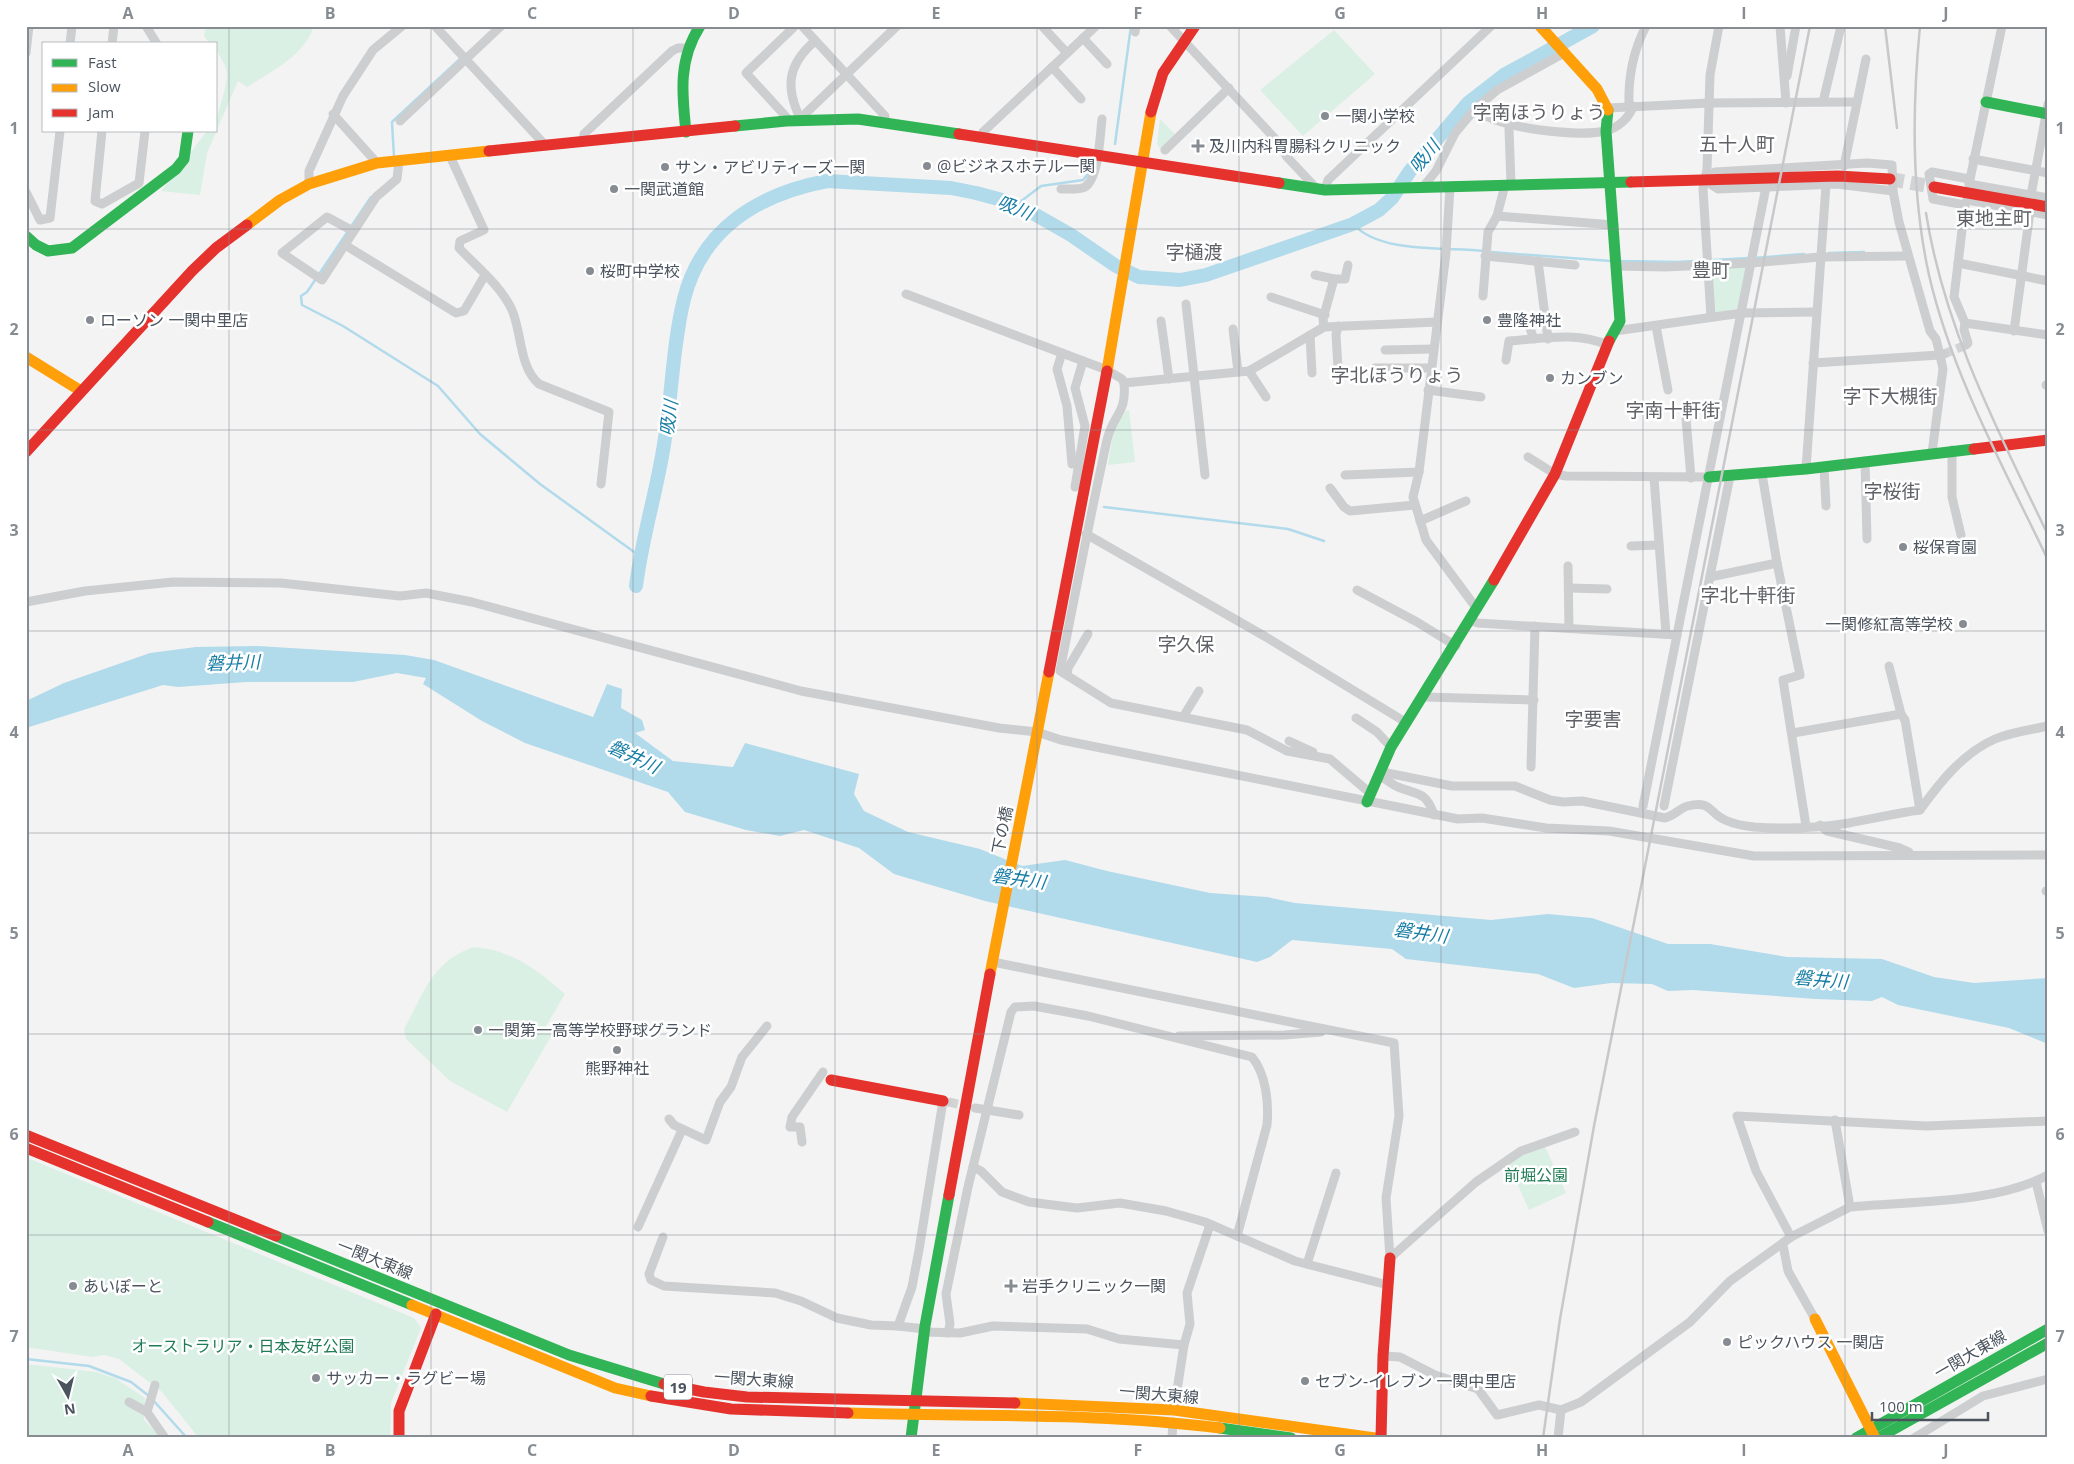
<svg xmlns="http://www.w3.org/2000/svg" width="2074" height="1464" viewBox="0 0 2074 1464" font-family="'Open Sans','Noto Sans JP',sans-serif">
  <style>
    .green { fill: #daf0e4 }
    .water { fill: #b1daeb }
    .lines { fill: none; stroke-linecap: round; stroke-linejoin: round }
    .stream { stroke: #b1daeb; stroke-width: 2.5 }
    .river { stroke: #b1daeb; stroke-width: 14 }
    .street-tunnel { stroke: #d1d3d5; stroke-width: 9; stroke-dasharray: 9 4.5; stroke-linecap: butt }
    .secondary-tunnel { stroke: #d1d3d5; stroke-width: 14; stroke-dasharray: 14 7; stroke-linecap: butt }
    .street { stroke: #cdced0; stroke-width: 9 }
    .fast { stroke: #30b455; stroke-width: 11 }
    .slow { stroke: #ff9f0a; stroke-width: 11 }
    .jam { stroke: #e5322d; stroke-width: 11 }
    .rail { stroke: #c8c8ca; stroke-width: 2.5 }
    .grid { fill: none; stroke: #868c92; stroke-width: 1; stroke-opacity: 0.55 }
    .poi-dot { fill: #868c92; stroke: #fff; stroke-width: 2 }
    .labels { text-anchor: middle; dominant-baseline: central; stroke-width: 5; stroke-linejoin: round; paint-order: stroke }
    .shield { fill: #fff; stroke: #81878e; stroke-width: 1 }
    .shield-label { font-size: 15px; font-weight: bold; fill: #4b545e }
    .poi-label { font-size: 16px; fill: #4b545e; stroke: #fff; text-anchor: start }
    .street-label { font-size: 16px; fill: #4b545e; stroke: #fff }
    .park-label { font-size: 16px; fill: #1f7c54; stroke: #fff }
    .water-label { font-size: 18px; font-style: italic; fill: #177da5; stroke: #fff }
    .quarter-label { font-size: 19px; fill: #5f6166; stroke: #fff }
    .neatline { fill: none; stroke: #868c92; stroke-width: 2 }
    .grid-label { font-size: 16px; text-anchor: middle; font-weight: bold; fill: #868c92 }
  </style>
  <rect width="100%" height="100%" fill="#f3f3f3"/>
  <g class="green">
    <path d="M206 26H314C304 56 272 71 247 87L238 81 207 153 200 195 161 191 207 131H216C216 111 225 96 227 77 228 63 216 56 216 44H210L204 36Z"/>
    <polygon points="1334,30 1375,74 1303,136 1260,90"/>
    <polygon points="1160,119 1175,134 1166,142 1168,145 1162,151 1157,144"/>
    <polygon points="1748,267 1741,308 1713,313 1709,269"/>
    <polygon points="1129,410 1135,462 1108,465 1114,428 1126,411"/>
    <path d="M474 947C512 950 537 970 565 994L546 1026 554 1031 507 1112 450 1081 406 1039 404 1029C424 993 432 961 474 947Z"/>
    <polygon points="1542,1140 1566,1193 1529,1210 1505,1156"/>
    <polygon points="30,1159 414,1318 421,1328 391,1403 390,1438 199,1438 162,1392 119,1359 104,1355 92,1357 26,1347 26,1171"/>
    <polygon points="26,1364 96,1372 115,1378 145,1398 144,1420 162,1438 26,1438"/>
  </g>
  <polygon class="water" points="258,646 405,655 434,660 593,717 607,684 622,689 621,708 642,720 645,730 635,733 673,761 733,767 745,743 859,774 854,794 864,811 908,832 980,849 1022,866 1065,860 1107,871 1210,893 1267,897 1295,903 1491,920 1548,914 1592,918 1668,944 1710,944 1787,957 1882,959 1934,977 1974,983 2048,978 2048,1044 2009,1028 1898,1005 1882,997 1872,1001 1816,999 1693,990 1668,991 1652,984 1611,983 1574,988 1538,974 1406,959 1392,949 1292,940 1270,957 1257,962 985,901 894,874 859,848 804,830 780,836 746,830 685,812 668,792 525,743 482,721 423,684 426,678 397,673 353,682 246,682 178,687 163,685 26,728 26,701 64,683 150,653 196,647"/>
  <g class="lines">
    <g class="stream">
      <polyline points="1115,144 1131,26"/>
      <polyline points="394,157 392,122 461,58"/>
      <polyline points="371,197 307,292 301,296 302,305 343,326 438,386 480,434 540,484 641,557"/>
      <polyline points="1016,205 1041,186 1083,180 1089,173"/>
      <path d="M1353 224C1380 254 1447 247 1484 251"/>
      <polyline points="1490,252 1611,261"/>
      <polyline points="1829,253 1864,252"/>
      <polyline points="1754,258 1804,254"/>
      <polyline points="1619,261 1677,262 1749,258"/>
      <polyline points="1104,507 1288,529 1324,541"/>
      <polyline points="26,1359 89,1366 131,1382 149,1396"/>
      <polyline points="153,1400 187,1438"/>
    </g>
    <path class="river" d="M636 586C642 536 658 488 665 438 672 392 673 343 684 299 702 228 759 194 827 181L951 188 976 193 1006 201 1029 211 1071 235 1116 266 1139 277 1180 280 1206 275 1353 224 1379 210 1392 198 1410 171 1468 103 1504 75 1593 26"/>
    <g class="street-tunnel">
      <polyline points="1944,354 1966,345"/>
      <polyline points="949,1102 970,1107"/>
    </g>
    <polyline class="secondary-tunnel" points="1890,179 1934,187"/>
    <g class="street">
      <polyline points="146,26 157,44"/>
      <polyline points="435,26 546,146"/>
      <polyline points="802,26 885,116 885,123"/>
      <polyline points="1042,26 1067,53"/>
      <polyline points="1170,26 1280,144 1287,157 1317,189"/>
      <polyline points="1780,26 1786,103"/>
      <polyline points="2002,26 1969,184 2048,198"/>
      <polyline points="1135,32 1136,26"/>
      <polyline points="1083,38 1107,64"/>
      <polyline points="70,44 72,26"/>
      <polyline points="112,44 114,26"/>
      <polyline points="26,53 29,26"/>
      <polyline points="1052,67 1081,99"/>
      <polyline points="1787,76 1796,26"/>
      <polyline points="1823,102 1841,26"/>
      <path d="M1629 106C1628 78 1633 51 1646 26"/>
      <polyline points="1608,108 1709,103 1857,102"/>
      <path d="M1475 109C1499 129 1576 137 1606 131 1618 128 1630 117 1633 106"/>
      <polyline points="333,114 377,163"/>
      <polyline points="801,120 806,113 897,26"/>
      <path d="M801 120C785 88 787 65 815 41"/>
      <polyline points="400,121 501,26"/>
      <polyline points="790,121 746,73 795,26"/>
      <polyline points="102,131 95,201 102,204 139,183 145,131"/>
      <polyline points="980,138 983,132 1096,26"/>
      <polyline points="583,142 584,134 672,51 678,48 686,48"/>
      <polyline points="1165,150 1229,88"/>
      <path d="M450 156 484 230 460 241 459 248C477 267 501 286 512 310 522 333 519 367 539 384L609 412 601 484"/>
      <polyline points="1973,159 2048,173"/>
      <polygon points="1867,163 1892,165 1893,191 1837,184 1718,189 1704,180 1715,172"/>
      <polyline points="1844,166 1866,59"/>
      <polyline points="1969,179 1932,172 1929,174 1933,199 1965,205 1954,297 1965,323 2048,335"/>
      <polyline points="309,184 309,171 343,96 373,50 402,26"/>
      <polyline points="1511,184 1509,129 1512,124"/>
      <polyline points="1450,187 1446,253 1419,472 1413,497 1426,540 1477,609"/>
      <polyline points="1422,188 1436,171 1455,133 1475,109 1497,90 1564,53"/>
      <path d="M1061 189C1068 189 1079 190 1085 187 1099 178 1100 135 1102 119"/>
      <polyline points="1325,190 1328,180 1491,26"/>
      <polyline points="1893,191 1899,222 1930,331 1936,339 1940,355 1944,354"/>
      <polyline points="26,192 40,220 50,218 60,131"/>
      <polyline points="2031,195 2048,104"/>
      <polyline points="1965,205 1967,200 2048,215"/>
      <polyline points="1497,216 1614,225"/>
      <polyline points="353,231 327,217 282,253 322,280 376,197 397,179 399,161"/>
      <polyline points="345,245 456,313 464,311 485,275"/>
      <polyline points="1485,256 1575,265"/>
      <polyline points="1538,261 1548,339"/>
      <polyline points="1958,263 2048,281"/>
      <polyline points="1616,266 1665,267 1752,263 1820,257 1908,256"/>
      <polyline points="1315,275 1334,279"/>
      <polyline points="906,294 1107,370 1122,379 1124,383"/>
      <polyline points="1483,296 1488,232 1497,216 1505,185"/>
      <polyline points="1271,297 1325,315"/>
      <polyline points="1186,304 1205,475"/>
      <polyline points="1711,317 1703,189 1707,169 1710,75 1719,26"/>
      <polyline points="1161,321 1169,379"/>
      <polyline points="1528,323 1534,339"/>
      <polyline points="1965,323 1964,330 1968,343 1966,345"/>
      <polyline points="1656,326 1668,390"/>
      <polyline points="1324,327 1323,319 1334,279 1345,279 1348,265"/>
      <polyline points="1233,329 1238,372"/>
      <polyline points="1615,331 1742,313 1816,312"/>
      <polyline points="2014,331 2030,212"/>
      <polyline points="1310,335 1312,373"/>
      <polyline points="1385,350 1433,349"/>
      <polyline points="1062,353 1057,369 1067,406 1072,464"/>
      <path d="M1506 360 1509 341C1540 339 1578 331 1607 345"/>
      <polyline points="1813,363 1940,355 1943,369 1932,453"/>
      <polyline points="1338,368 1336,335 1338,326"/>
      <polyline points="1375,368 1431,368"/>
      <polyline points="1249,371 1266,397"/>
      <polyline points="2046,385 2048,385"/>
      <polyline points="1428,390 1481,397"/>
      <polyline points="1686,419 1691,478"/>
      <polyline points="1952,450 1952,497 1961,535"/>
      <polyline points="1528,457 1555,474 1566,476 1709,477"/>
      <polyline points="1865,461 1867,539"/>
      <polyline points="1824,467 1826,506"/>
      <polyline points="1806,469 1826,185"/>
      <polyline points="1762,474 1777,563 1800,675 1783,680 1806,826"/>
      <polyline points="1345,475 1419,472"/>
      <polyline points="1654,478 1666,634"/>
      <polyline points="1075,487 1085,426 1075,388 1083,361"/>
      <polyline points="1330,488 1344,507 1350,511 1415,505"/>
      <polyline points="1420,521 1466,501"/>
      <polyline points="1086,534 1266,637 1407,723"/>
      <polyline points="1631,546 1659,545"/>
      <polyline points="1568,566 1569,628"/>
      <polyline points="1710,577 1777,563"/>
      <polyline points="1569,588 1607,589"/>
      <polyline points="1357,590 1417,622 1456,646"/>
      <polyline points="26,602 85,591 173,582 281,583 400,596 426,593 472,602 801,691 999,728 1037,732 1061,740 1458,819 1482,818 1546,828 1609,831 1754,856 2048,855"/>
      <polyline points="1471,621 1478,623 1677,635"/>
      <polyline points="1889,666 1901,714"/>
      <polyline points="1067,675 1068,668 1088,634"/>
      <polyline points="1424,697 1534,700"/>
      <polyline points="1183,717 1199,691"/>
      <polyline points="1356,718 1377,732 1391,747"/>
      <polyline points="1793,733 1901,714 1905,720 1920,810"/>
      <polyline points="1289,741 1313,752"/>
      <polyline points="1531,767 1535,626"/>
      <path d="M1382 772 1452 786H1515L1550 800 1563 802 1582 801 1665 818C1675 815 1680 808 1688 806 1711 800 1709 813 1725 820 1734 824 1744 826 1754 827 1784 829 1819 828 1849 823 1873 819 1896 813 1920 810 1940 782 1963 753 1995 739 2012 732 2030 730 2048 726"/>
      <path d="M1380 776C1386 779 1392 785 1398 787 1418 795 1426 791 1434 815"/>
      <path d="M1370 793 1330 759 1287 751 1247 730 1111 703 1060 671C1075 594 1090 517 1107 440 1113 414 1127 414 1124 383L1249 371 1324 327 1437 322"/>
      <polyline points="1643,806 1766,187"/>
      <polyline points="1664,806 1730,476"/>
      <polyline points="1820,825 1827,831 1900,848 1909,852"/>
      <polyline points="2046,891 2048,891"/>
      <polyline points="993,962 1394,1043 1399,1116 1386,1198 1390,1258"/>
      <polyline points="1179,1036 1284,1035 1321,1032"/>
      <polyline points="975,1108 1019,1115"/>
      <polyline points="669,1119 674,1125 706,1140 720,1102 731,1087 742,1057 767,1026"/>
      <polyline points="1835,1120 1850,1207"/>
      <polyline points="802,1142 800,1127 790,1127 792,1117 823,1072"/>
      <polyline points="973,1167 981,1171 1002,1192 1029,1202 1077,1208 1120,1203 1166,1211 1205,1222 1295,1261 1388,1285"/>
      <polyline points="2036,1182 2048,1231"/>
      <polyline points="638,1227 682,1130"/>
      <polyline points="663,1237 649,1274 651,1280 664,1286 775,1293 801,1301 837,1318 871,1325 898,1326 912,1287 919,1250 943,1101 947,1102"/>
      <polyline points="1791,1237 1756,1171 1737,1116 1926,1126 2048,1121"/>
      <polyline points="1783,1245 1788,1271 1815,1319"/>
      <polyline points="1390,1258 1476,1182 1521,1151 1575,1132"/>
      <polyline points="1307,1264 1336,1173"/>
      <polyline points="898,1326 925,1329"/>
      <polyline points="925,1332 960,1333 993,1326 1087,1329 1119,1339 1184,1345"/>
      <path d="M948 1333 950 1324 946 1294 968 1187 1011 1012 1015 1007 1034 1006 1088 1016 1252 1057C1266 1074 1269 1103 1267 1125L1237 1236"/>
      <path d="M1383 1356 1400 1357 1435 1375 1478 1389 1497 1415 1539 1405 1561 1410 1581 1402 1690 1322 1730 1281 1791 1237 1850 1207C1910 1201 1995 1204 2048 1175"/>
      <polyline points="155,1385 147,1412 165,1438"/>
      <polyline points="129,1402 147,1412"/>
      <polyline points="1174,1410 1184,1345 1190,1324 1187,1293 1210,1225"/>
      <polyline points="1172,1438 1173,1422"/>
      <polyline points="1558,1438 1561,1410"/>
      <polyline points="1914,1438 1983,1396 2048,1379"/>
    </g>
    <g class="fast">
      <polyline points="1986,102 2048,114"/>
      <polyline points="1608,110 1606,131 1620,321 1609,341"/>
      <polyline points="735,126 786,121 858,119 959,134"/>
      <path d="M686 132C682 94 678 60 700 26"/>
      <polyline points="1279,183 1325,190 1631,182"/>
      <polyline points="26,236 36,245 48,251 72,248 176,169 184,159 188,131"/>
      <polyline points="1709,477 1806,469 1974,449"/>
      <polyline points="1367,802 1391,747 1494,580"/>
      <polyline points="208,1222 412,1305"/>
      <polyline points="276,1236 569,1355 664,1384"/>
      <polyline points="1220,1428 1291,1438"/>
      <polyline points="911,1438 925,1326 949,1195"/>
      <polyline points="1856,1438 2048,1329"/>
      <polyline points="1878,1438 2048,1343"/>
    </g>
    <g class="slow">
      <polyline points="1540,26 1597,89 1608,110"/>
      <polyline points="247,225 280,200 309,184 377,163 489,151"/>
      <polyline points="26,357 81,391"/>
      <polyline points="1107,371 1151,112"/>
      <polyline points="990,974 1049,672"/>
      <polyline points="412,1305 615,1388 651,1396"/>
      <polyline points="1815,1319 1875,1438"/>
      <polyline points="1015,1403 1174,1410 1375,1438"/>
      <path d="M848 1413C972 1417 1096 1412 1220 1428"/>
    </g>
    <g class="jam">
      <polyline points="1151,112 1163,73 1195,26"/>
      <polyline points="959,134 1279,183"/>
      <polyline points="489,151 735,126"/>
      <polyline points="1631,182 1838,176 1890,179"/>
      <polyline points="1934,187 2048,207"/>
      <polyline points="1974,449 2048,440"/>
      <polyline points="26,452 192,271 216,248 247,225"/>
      <polyline points="1494,580 1555,474 1609,341"/>
      <polyline points="1049,672 1107,371"/>
      <polyline points="831,1080 943,1101"/>
      <polyline points="26,1135 276,1236"/>
      <polyline points="26,1148 208,1222"/>
      <polyline points="949,1195 990,974"/>
      <polyline points="664,1384 704,1392 747,1397 1015,1403"/>
      <polyline points="651,1396 731,1409 848,1413"/>
      <polyline points="399,1438 399,1411 436,1314"/>
      <polyline points="1381,1438 1383,1356 1390,1258"/>
    </g>
    <g class="rail">
      <polyline points="1885,26 1897,128"/>
      <path d="M1920 26C1912 108 1911 194 1929 275 1952 375 2004 468 2048 560"/>
      <path d="M1926 213C1944 328 1998 431 2048 535"/>
      <polyline points="1543,1438 1560,1319 1594,1126 1810,26"/>
    </g>
  </g>
  <path class="grid" d="M229 26V1438M431 26V1438M633 26V1438M835 26V1438M1037 26V1438M1239 26V1438M1441 26V1438M1643 26V1438M1845 26V1438M26 229H2048M26 430H2048M26 631H2048M26 833H2048M26 1034H2048M26 1235H2048"/>
  <g class="poi-dot">
    <circle cx="1325" cy="116" r="5"/>
    <path d="M1195.5 138.5h5v5h5v5h-5v5h-5v-5h-5v-5h5z"/>
    <circle cx="927" cy="166" r="5"/>
    <circle cx="665" cy="167" r="5"/>
    <circle cx="614" cy="189" r="5"/>
    <circle cx="590" cy="271" r="5"/>
    <circle cx="90" cy="320" r="5"/>
    <circle cx="1487" cy="320" r="5"/>
    <circle cx="1550" cy="378" r="5"/>
    <circle cx="1903" cy="547" r="5"/>
    <circle cx="1963" cy="624" r="5"/>
    <circle cx="478" cy="1030" r="5"/>
    <circle cx="617" cy="1050" r="5"/>
    <circle cx="73" cy="1286" r="5"/>
    <path d="M1008.5 1278.5h5v5h5v5h-5v5h-5v-5h-5v-5h5z"/>
    <circle cx="1727" cy="1342" r="5"/>
    <circle cx="316" cy="1378" r="5"/>
    <circle cx="1305" cy="1381" r="5"/>
  </g>
  <g class="labels">
    <rect class="shield" x="664" y="1374.5" width="28" height="25" rx="4"/>
    <g class="shield-label">
      <text x="678" y="1387">19</text>
    </g>
    <g class="poi-label">
      <text x="1335" y="116">一関小学校</text>
      <text x="1209" y="146">及川内科胃腸科クリニック</text>
      <text x="937" y="166">@ビジネスホテル一関</text>
      <text x="675" y="167">サン・アビリティーズ一関</text>
      <text x="624" y="189">一関武道館</text>
      <text x="600" y="271">桜町中学校</text>
      <text x="100" y="320">ローソン 一関中里店</text>
      <text x="1497" y="320">豊隆神社</text>
      <text x="1560" y="378">カンブン</text>
      <text x="1913" y="547">桜保育園</text>
      <text x="1953" y="624" text-anchor="end">一関修紅高等学校</text>
      <text x="488" y="1030">一関第一高等学校野球グランド</text>
      <text x="617" y="1068" text-anchor="middle">熊野神社</text>
      <text x="83" y="1286">あいぽーと</text>
      <text x="1022" y="1286">岩手クリニック一関</text>
      <text x="1737" y="1342">ピックハウス 一関店</text>
      <text x="326" y="1378">サッカー・ラグビー場</text>
      <text x="1315" y="1381">セブン-イレブン 一関中里店</text>
    </g>
    <g class="street-label">
      <text transform="translate(1002 830) rotate(-79)">下の橋</text>
      <text transform="translate(375 1259) rotate(22)">一関大東線</text>
      <text transform="translate(1970 1354) rotate(-30)">一関大東線</text>
      <text transform="translate(754 1379) rotate(4)">一関大東線</text>
      <text transform="translate(1159 1394) rotate(5)">一関大東線</text>
    </g>
    <g class="park-label">
      <text x="1536" y="1175">前堀公園</text>
      <text x="243" y="1346">オーストラリア・日本友好公園</text>
    </g>
    <g class="water-label">
      <text transform="translate(1424 156) rotate(-50)">吸川</text>
      <text transform="translate(1015 207) rotate(22)">吸川</text>
      <text transform="translate(668 418) rotate(-82)">吸川</text>
      <text transform="translate(233 662) rotate(-2)">磐井川</text>
      <text transform="translate(634 756) rotate(25)">磐井川</text>
      <text transform="translate(1019 878) rotate(8)">磐井川</text>
      <text transform="translate(1421 932) rotate(8)">磐井川</text>
      <text transform="translate(1821 979) rotate(5)">磐井川</text>
    </g>
    <g class="quarter-label">
      <text x="1539" y="112">字南ほうりょう</text>
      <text x="1737" y="144">五十人町</text>
      <text x="1994" y="218">東地主町</text>
      <text x="1194" y="252">字樋渡</text>
      <text x="1711" y="270">豊町</text>
      <text x="1397" y="375">字北ほうりょう</text>
      <text x="1890" y="396">字下大槻街</text>
      <text x="1673" y="410">字南十軒街</text>
      <text x="1892" y="491">字桜街</text>
      <text x="1748" y="595">字北十軒街</text>
      <text x="1186" y="644">字久保</text>
      <text x="1593" y="719">字要害</text>
    </g>
  </g>
  <rect width="2074" height="1464" fill="none" stroke="#ffffff" stroke-width="55"/>
  <rect x="42" y="42" width="175" height="90" fill="#ffffff" stroke="#b7bbbf"/>
  <rect x="52" y="59" width="25" height="8" fill="#30b455" stroke="#b7bbbf"/>
  <text x="88" y="68" font-size="15" fill="#4b545e">Fast</text>
  <rect x="52" y="84" width="25" height="8" fill="#ff9f0a" stroke="#b7bbbf"/>
  <text x="88" y="92" font-size="15" fill="#4b545e">Slow</text>
  <rect x="52" y="109" width="25" height="8" fill="#e5322d" stroke="#b7bbbf"/>
  <text x="88" y="118" font-size="15" fill="#4b545e">Jam</text>
  <g transform="translate(68 1396) rotate(172)" stroke="#ffffff" stroke-width="4" paint-order="stroke">
  <path d="M0-4L9 19L0 12L-9 19Z" fill="#4b545e"/>
  <text y="-8" font-size="14" font-weight="bold" text-anchor="middle" fill="#4b545e">N</text>
  </g>
  <path d="M1872 1412v8h116v-8" fill="none" stroke="#4b545e" stroke-width="2.5"/>
  <text x="1879" y="1412" font-size="15" fill="#4b545e" stroke="#ffffff" stroke-width="4" paint-order="stroke">100 m</text>
  <rect x="28" y="28" width="2018" height="1408" class="neatline"/>
  <g class="grid-label">
    <text x="128" y="19">A</text>
    <text x="330" y="19">B</text>
    <text x="532" y="19">C</text>
    <text x="734" y="19">D</text>
    <text x="936" y="19">E</text>
    <text x="1138" y="19">F</text>
    <text x="1340" y="19">G</text>
    <text x="1542" y="19">H</text>
    <text x="1744" y="19">I</text>
    <text x="1946" y="19">J</text>
    <text x="14" y="134">1</text>
    <text x="2060" y="134">1</text>
    <text x="14" y="335">2</text>
    <text x="2060" y="335">2</text>
    <text x="14" y="536">3</text>
    <text x="2060" y="536">3</text>
    <text x="14" y="738">4</text>
    <text x="2060" y="738">4</text>
    <text x="14" y="939">5</text>
    <text x="2060" y="939">5</text>
    <text x="14" y="1140">6</text>
    <text x="2060" y="1140">6</text>
    <text x="14" y="1342">7</text>
    <text x="2060" y="1342">7</text>
    <text x="128" y="1456">A</text>
    <text x="330" y="1456">B</text>
    <text x="532" y="1456">C</text>
    <text x="734" y="1456">D</text>
    <text x="936" y="1456">E</text>
    <text x="1138" y="1456">F</text>
    <text x="1340" y="1456">G</text>
    <text x="1542" y="1456">H</text>
    <text x="1744" y="1456">I</text>
    <text x="1946" y="1456">J</text>
  </g>
</svg>
